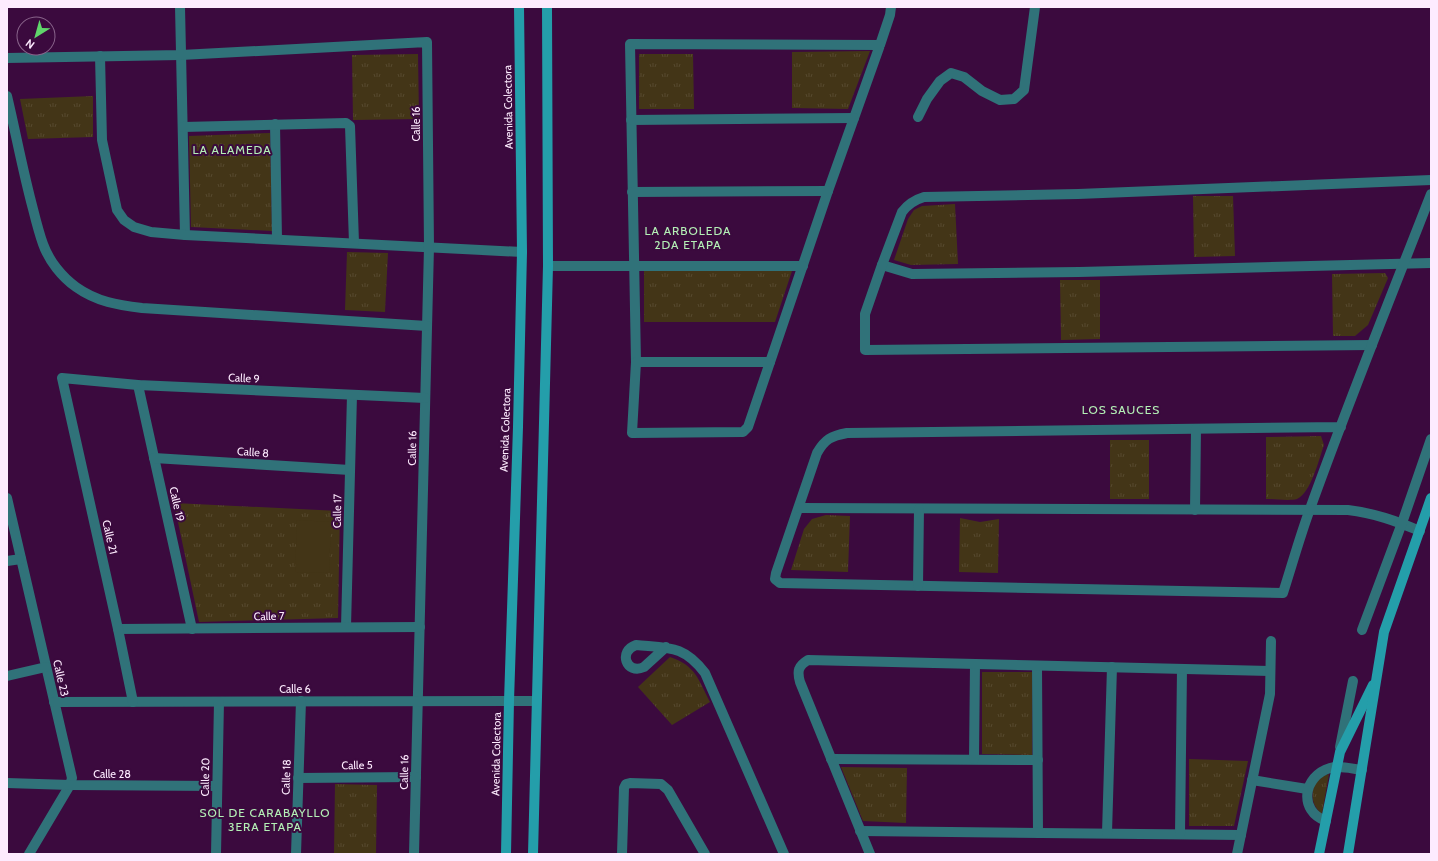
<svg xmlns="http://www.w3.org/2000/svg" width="1438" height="861" viewBox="0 0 1438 861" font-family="Cabin,sans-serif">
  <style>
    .park { fill: url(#park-tufts) }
    .garden { fill: #433517 }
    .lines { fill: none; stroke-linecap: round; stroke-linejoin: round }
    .street { stroke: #307279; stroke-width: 10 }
    .secondary { stroke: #249eaa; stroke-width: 10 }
    .labels { text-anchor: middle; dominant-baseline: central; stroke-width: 4; stroke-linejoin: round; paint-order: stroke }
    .street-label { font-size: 11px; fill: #fdebfe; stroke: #3b0a3e }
    .neighbourhood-label { font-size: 12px; letter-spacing: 1px; fill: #b4f0b6; stroke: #3b0a3e }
  </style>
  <defs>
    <pattern id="park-tufts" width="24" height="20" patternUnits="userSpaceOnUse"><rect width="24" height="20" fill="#433517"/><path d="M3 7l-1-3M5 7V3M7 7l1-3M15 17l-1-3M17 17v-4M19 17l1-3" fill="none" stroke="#56492e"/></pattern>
  </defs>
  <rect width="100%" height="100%" fill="#3b0a3e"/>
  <g class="park">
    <polygon points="870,51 848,109 792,108 792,52"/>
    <polygon points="418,54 419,119 353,120 352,55"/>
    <polygon points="639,54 693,54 694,109 639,109"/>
    <polygon points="93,96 93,137 28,139 20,99"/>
    <polygon points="270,133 272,231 191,227 189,136"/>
    <polygon points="1193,196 1233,196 1235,256 1194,257"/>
    <polygon points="955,204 958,264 911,265 894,260 908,219 914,210 922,206"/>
    <polygon points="347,252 388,253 385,312 345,310"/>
    <polygon points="644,271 792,271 775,322 644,322"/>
    <polygon points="1385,273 1388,278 1368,325 1355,336 1333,336 1332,274"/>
    <polygon points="1060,280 1100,280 1100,339 1061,340"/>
    <path d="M1321 436 1324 445C1319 459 1311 493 1297 499 1290 501 1274 499 1266 499V437Z"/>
    <rect x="1110" y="440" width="39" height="59"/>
    <polygon points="174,503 340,511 338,618 199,622"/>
    <polygon points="826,515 850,516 848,572 791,570 804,529 812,519"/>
    <polygon points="960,518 980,522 999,519 998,573 959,572"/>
    <path d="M670 657C696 666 698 679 710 702L672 725 638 687Z"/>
    <polygon points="982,672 1032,672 1032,755 982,754"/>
    <polygon points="1189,759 1248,761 1234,826 1189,826"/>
    <polygon points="841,767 907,768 906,823 863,821"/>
    <path d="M1329 774 1322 814C1307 803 1310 778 1329 774Z"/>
    <polygon points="335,784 377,785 376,854 334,854"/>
  </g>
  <polygon class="garden" points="297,520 331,522 329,573 295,572"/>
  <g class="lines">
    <g class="street">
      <polyline points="180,7 185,235"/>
      <polyline points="880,45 630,44 636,362 632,433 743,432 748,427 828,191 880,45 890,15 891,7"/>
      <polyline points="100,56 102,140 117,210 124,220 134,227 151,232 185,235 522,252"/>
      <polyline points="7,58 181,55 427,42 429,247 414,854"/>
      <path d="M7 96C16 134 23 172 33 209 36 221 39 233 43 244 49 261 62 277 76 287 97 302 118 305 142 308L427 326"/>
      <polyline points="918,117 927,99 940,81 951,73 964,77 982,91 1000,100 1014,99 1024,90 1035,7"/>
      <polyline points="631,120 854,118"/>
      <polyline points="275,124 277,239"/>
      <polyline points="183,127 346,123 350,126 354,243"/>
      <polyline points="632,192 828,191"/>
      <polyline points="882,265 912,274 1079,272 1431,263"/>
      <polyline points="548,266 803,266"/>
      <path d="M1372 345 865 350V314L882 265 902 212C908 204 914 200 924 197L1078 194 1431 180"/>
      <polyline points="636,362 770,362"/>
      <polyline points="138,385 192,629"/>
      <path d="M1341 427 847 433C831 436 825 439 817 453L776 573 775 579 780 583 1283 593C1292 565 1300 536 1310 509 1348 403 1390 299 1431 194"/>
      <polyline points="154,458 350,470"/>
      <polyline points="7,498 72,778 70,785 29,854"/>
      <path d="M799 508 1348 510C1374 513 1396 521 1420 531"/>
      <polyline points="1195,510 1196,429"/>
      <polyline points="7,561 21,559"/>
      <polyline points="918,586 919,509"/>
      <polyline points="346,627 352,395"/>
      <polyline points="118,629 420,627"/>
      <polyline points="1362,630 1402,523 1431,439"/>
      <path d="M666 647 644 667C626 675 618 651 636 645 669 648 684 645 705 673L784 854"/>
      <polyline points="1037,666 1038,833"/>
      <polyline points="7,676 46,667"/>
      <polyline points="54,702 536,701"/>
      <polyline points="133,702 118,629 62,378 138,385 425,398"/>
      <polyline points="1340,747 1353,681"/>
      <polyline points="831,759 1038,760"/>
      <polyline points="974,759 975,664"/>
      <polyline points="298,778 416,777"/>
      <polyline points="1252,780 1307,789"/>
      <polyline points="7,783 70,785 217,786"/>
      <path d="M1326 821C1298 811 1303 776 1330 768 1340 765 1352 769 1362 770"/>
      <polyline points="860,831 1241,835"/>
      <polyline points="1107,833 1112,667"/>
      <polyline points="1180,834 1182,669"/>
      <polyline points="216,854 219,702"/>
      <polyline points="296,854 301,701"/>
      <polyline points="622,854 624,788 626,784 630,783 661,784 668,790 705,854"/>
      <path d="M870 854 800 682C797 671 798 666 808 660L1270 671"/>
      <polyline points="1237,854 1270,694 1271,641"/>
    </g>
    <g class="secondary">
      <polyline points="506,854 509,701 518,427 522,252 519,7"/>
      <polyline points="533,854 548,266 547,7"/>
      <polyline points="1319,854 1340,752 1373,685"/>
      <polyline points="1348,854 1384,632 1431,498"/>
    </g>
  </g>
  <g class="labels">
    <g class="street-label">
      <text transform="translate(508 107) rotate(-91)">Avenida Colectora</text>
      <text transform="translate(416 124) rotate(-90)">Calle 16</text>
      <text transform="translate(244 378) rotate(3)">Calle 9</text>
      <text transform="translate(505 430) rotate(-88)">Avenida Colectora</text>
      <text transform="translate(412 448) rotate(-89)">Calle 16</text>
      <text transform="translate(253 452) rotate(4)">Calle 8</text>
      <text transform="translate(177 504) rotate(77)">Calle 19</text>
      <text transform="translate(337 511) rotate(-89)">Calle 17</text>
      <text transform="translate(110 537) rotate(77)">Calle 21</text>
      <text transform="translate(269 616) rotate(-1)">Calle 7</text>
      <text transform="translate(61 678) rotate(77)">Calle 23</text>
      <text x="295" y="689">Calle 6</text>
      <text transform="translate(496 754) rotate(-89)">Avenida Colectora</text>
      <text transform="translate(357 765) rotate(-1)">Calle 5</text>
      <text transform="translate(404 772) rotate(-89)">Calle 16</text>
      <text x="112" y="774">Calle 28</text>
      <text transform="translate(205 777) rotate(-89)">Calle 20</text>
      <text transform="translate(286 777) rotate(-88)">Calle 18</text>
    </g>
    <g class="neighbourhood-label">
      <text x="232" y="149">LA ALAMEDA</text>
      <text x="688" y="230">LA ARBOLEDA<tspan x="688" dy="14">2DA ETAPA</tspan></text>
      <text x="1121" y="409">LOS SAUCES</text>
      <text x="265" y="812">SOL DE CARABAYLLO<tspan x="265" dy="14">3ERA ETAPA</tspan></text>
    </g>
  </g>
  <rect width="1438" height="861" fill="none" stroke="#fdebfe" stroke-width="16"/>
  <g transform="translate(36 36) rotate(217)"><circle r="19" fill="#3b0a3e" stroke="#89648b"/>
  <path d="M0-3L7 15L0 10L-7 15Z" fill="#60d56b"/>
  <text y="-6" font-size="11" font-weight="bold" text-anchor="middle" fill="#fdebfe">N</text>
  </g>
</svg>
